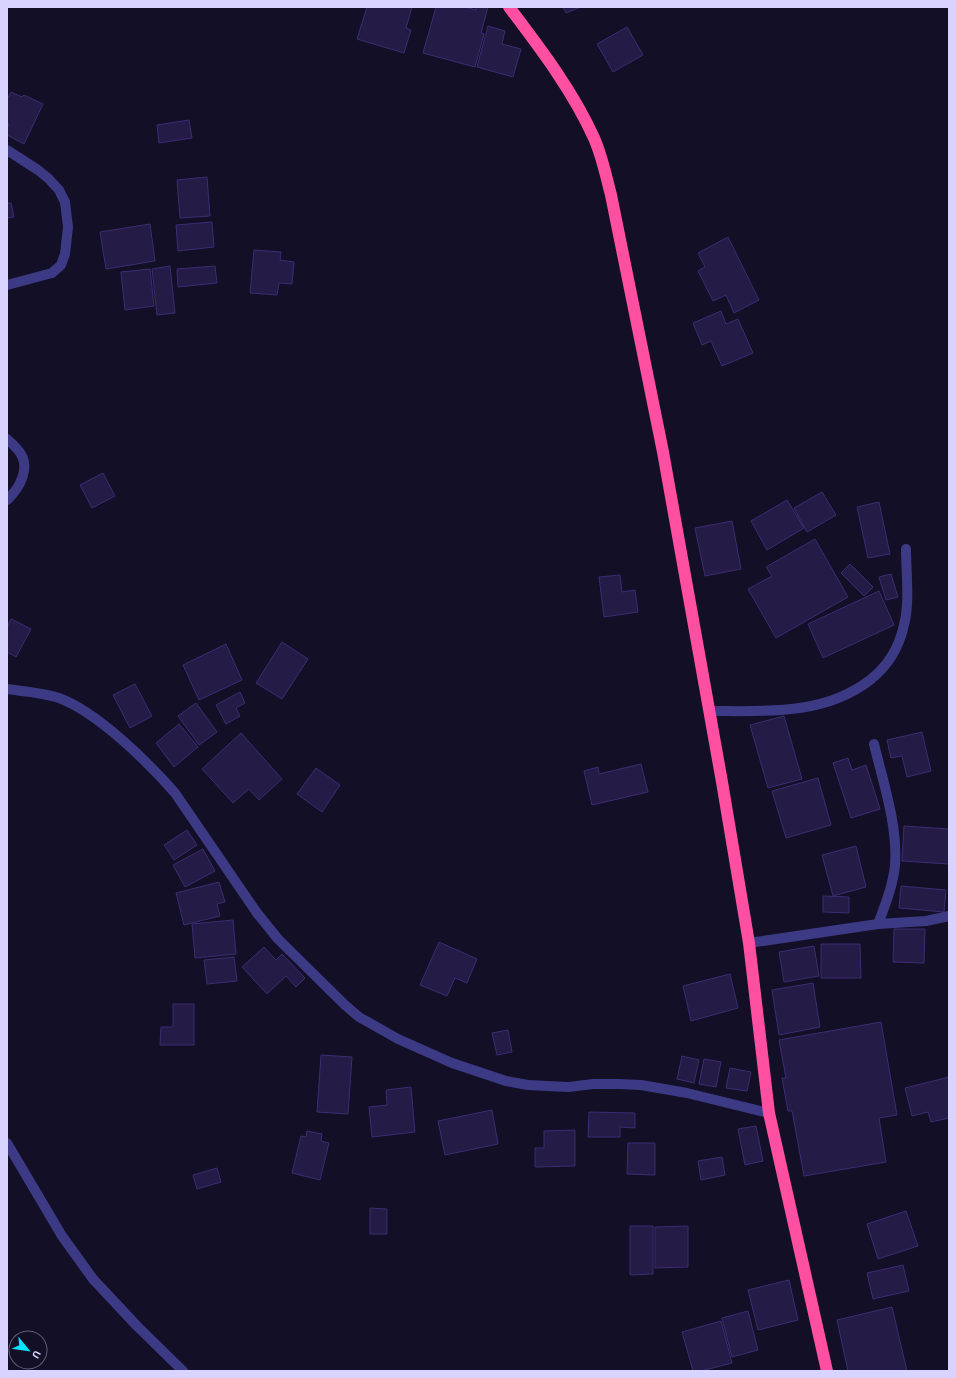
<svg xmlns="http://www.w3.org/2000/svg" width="956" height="1378" viewBox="0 0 956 1378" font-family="'Alegreya Sans',sans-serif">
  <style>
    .building { fill: #241b47; stroke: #3b2d73 }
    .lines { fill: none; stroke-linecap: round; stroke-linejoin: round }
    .minor { stroke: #3d3a85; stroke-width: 10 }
    .highway { stroke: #ff4fa3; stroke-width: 12 }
  </style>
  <rect width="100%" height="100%" fill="#130f26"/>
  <g class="building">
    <polygon points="367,7 412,7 406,28 411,30 404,53 357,39"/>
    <polygon points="436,7 465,7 476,10 476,7 488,7 481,33 484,34 475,67 423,53"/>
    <polygon points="563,7 581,7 566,13"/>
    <polygon points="488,26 505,31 502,44 521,49 513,77 477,67"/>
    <polygon points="627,27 643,55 613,72 597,44"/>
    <polygon points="11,92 22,97 24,95 43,104 24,144 7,135 7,128 9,124 7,123 7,99"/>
    <polygon points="189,120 192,138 159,143 157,125"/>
    <polygon points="207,177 210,216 180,218 177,180"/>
    <polygon points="7,203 11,203 14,217 7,218"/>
    <polygon points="212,222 214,247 178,251 176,225"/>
    <polygon points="150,224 155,261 106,269 100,232"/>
    <polygon points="728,237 759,300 734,313 726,295 713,301 698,271 705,267 698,253"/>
    <polygon points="254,250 281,252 280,260 294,262 292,284 279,283 277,295 250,293"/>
    <polygon points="170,266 175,313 157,315 152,269"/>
    <polygon points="215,266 217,283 178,287 177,269"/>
    <polygon points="150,269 154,306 125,310 121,272"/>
    <polygon points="721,311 726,324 738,319 753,353 722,366 711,341 702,345 693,323"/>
    <polygon points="103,473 115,496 92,508 80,485"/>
    <polygon points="822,492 836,515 807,532 794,508"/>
    <polygon points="787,500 804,528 767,550 751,521"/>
    <polygon points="879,502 890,554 868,558 857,507"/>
    <polygon points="732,521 741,569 705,576 695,528"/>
    <polygon points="815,539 848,597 776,638 748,589 772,576 766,567"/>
    <polygon points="850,564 873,587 864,596 841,573"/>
    <polygon points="891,574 898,597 886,600 879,577"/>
    <polygon points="620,575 622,592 635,590 638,612 604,617 599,577"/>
    <polygon points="879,591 894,625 823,658 808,624"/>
    <polygon points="11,619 31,629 16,657 7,652 7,627"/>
    <polygon points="282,642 308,659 282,699 256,683"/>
    <polygon points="226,644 242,680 199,700 183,665"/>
    <polygon points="135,684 152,716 130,728 113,695"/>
    <polygon points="240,692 245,703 236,708 240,716 226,724 216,705"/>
    <polygon points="196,703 217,732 199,745 178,716"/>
    <polygon points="784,716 802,779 768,788 750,725"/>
    <polygon points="179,724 198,747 174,767 156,743"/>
    <polygon points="922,732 931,771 907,777 902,756 891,758 887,740"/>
    <polygon points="241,733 282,779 259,800 249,789 233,803 202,769"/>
    <polygon points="848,758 852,770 866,765 880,809 851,818 833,763"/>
    <polygon points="641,764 648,792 592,805 584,771 598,767 599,774"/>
    <polygon points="316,768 340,785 322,812 297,794"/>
    <polygon points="818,778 831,825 786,838 772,791"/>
    <polygon points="904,826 949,829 949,864 902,861"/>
    <polygon points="187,830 197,845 174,860 164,845"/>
    <polygon points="856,846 866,887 833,896 822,855"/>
    <polygon points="203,849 215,871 185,887 173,865"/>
    <polygon points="219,882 225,902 217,904 220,916 184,925 176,893"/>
    <polygon points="901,886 946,890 944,912 899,908"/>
    <polygon points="823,896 849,897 849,913 823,912"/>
    <polygon points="233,920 236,954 195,958 192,924"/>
    <polygon points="894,929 925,929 924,963 893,962"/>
    <polygon points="439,942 477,959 467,983 455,978 447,996 420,985"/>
    <polygon points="821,944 860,944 861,978 821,978"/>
    <polygon points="814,946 819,976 784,982 779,952"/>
    <polygon points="264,947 276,960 282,954 305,978 296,987 286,976 267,994 242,967"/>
    <polygon points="234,957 237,981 207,984 204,960"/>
    <polygon points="730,974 738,1008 691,1021 683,986"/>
    <polygon points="813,983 820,1027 779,1035 772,990"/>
    <polygon points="173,1004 194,1004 194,1045 160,1045 161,1027 173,1027"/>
    <polygon points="881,1022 897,1115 879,1118 886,1162 804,1176 792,1111 788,1111 782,1078 786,1078 779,1040"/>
    <polygon points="508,1030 512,1052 497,1055 492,1033"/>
    <polygon points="321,1055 352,1057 348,1114 317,1112"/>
    <polygon points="682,1056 699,1060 694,1083 677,1079"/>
    <polygon points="704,1059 721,1062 716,1087 699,1084"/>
    <polygon points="730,1068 751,1072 747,1091 726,1088"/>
    <polygon points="949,1077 949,1118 931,1122 928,1112 912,1116 905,1088"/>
    <polygon points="411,1087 415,1132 372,1137 369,1107 387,1105 386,1090"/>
    <polygon points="492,1110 498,1144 445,1155 438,1121"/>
    <polygon points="589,1112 635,1113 635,1128 620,1127 620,1137 588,1137"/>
    <polygon points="756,1126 763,1161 745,1165 738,1129"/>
    <polygon points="575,1130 575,1166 535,1167 535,1148 544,1148 544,1131"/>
    <polygon points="307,1131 322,1134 321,1141 329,1143 320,1180 292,1173 301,1136 306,1137"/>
    <polygon points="628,1143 655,1143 655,1175 627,1174"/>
    <polygon points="722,1157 725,1175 701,1180 698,1161"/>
    <polygon points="217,1168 221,1182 197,1189 193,1175"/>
    <polygon points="370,1208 387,1209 387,1234 370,1234"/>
    <polygon points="906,1211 918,1246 878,1259 867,1224"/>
    <polygon points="630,1226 653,1226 653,1274 630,1275"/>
    <polygon points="688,1226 688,1267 655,1268 655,1227"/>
    <polygon points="903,1265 909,1291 873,1299 867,1273"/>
    <polygon points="789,1280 798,1320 758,1330 748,1290"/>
    <polygon points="892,1307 907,1371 848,1371 837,1320"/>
    <polygon points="748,1311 758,1350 732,1357 722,1318"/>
    <polygon points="721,1321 732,1363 701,1371 693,1371 682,1332"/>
  </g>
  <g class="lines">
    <g class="minor">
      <polyline points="7,150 38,170 49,179 59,190 65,202 68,227 65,254 61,265 52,273 7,285"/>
      <path d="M7 439C11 443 15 446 18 450 32 466 20 488 7 500"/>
      <path d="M7 689C22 691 45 693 59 698 97 712 147 761 175 793L257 913 278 939 345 1005 359 1017 398 1039 452 1063 506 1081 528 1085 547 1086 569 1087 593 1084H619L641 1085 687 1093 769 1113"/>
      <path d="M709 711C763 711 824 716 870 680 888 666 899 648 904 625 910 602 906 573 906 549"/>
      <path d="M874 744C883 782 898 826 895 865 893 886 885 905 878 924"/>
      <polyline points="749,943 878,924 926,921 949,916"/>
      <polyline points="7,1143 62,1236 93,1279 137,1326 183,1371"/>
    </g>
    <path class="highway" d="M509 7C540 48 573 91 594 138 602 156 606 176 611 195L663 452 722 782 749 943 769 1113 827 1371"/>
  </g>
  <rect width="956" height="1378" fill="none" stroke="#d9d4ff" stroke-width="16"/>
  <g transform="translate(28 1350) rotate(119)"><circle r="19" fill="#130f26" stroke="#625e7d"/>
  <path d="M0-3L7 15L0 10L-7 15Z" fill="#00e5ff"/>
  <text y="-6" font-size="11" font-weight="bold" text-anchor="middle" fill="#d9d4ff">U</text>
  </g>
</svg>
